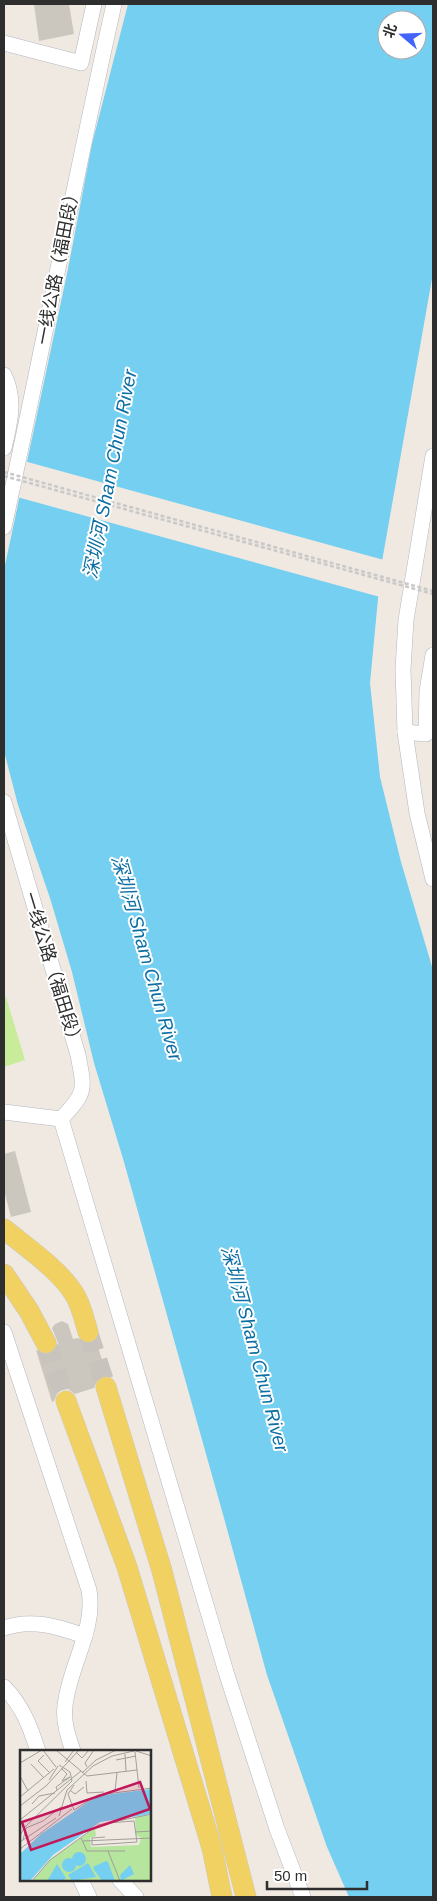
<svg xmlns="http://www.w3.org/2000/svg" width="437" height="1901" viewBox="0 0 437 1901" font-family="Arial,'Noto Sans SC',sans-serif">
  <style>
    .pitch { fill: #c9ec9a }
    .water { fill: #75cff0; fill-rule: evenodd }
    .pier { fill: #efe9e1 }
    .building { fill: #cbc7bf }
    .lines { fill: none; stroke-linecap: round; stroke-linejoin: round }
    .major-tunnel { stroke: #c8c4bd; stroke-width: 20; stroke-dasharray: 20 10; stroke-linecap: butt }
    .minor-casing { stroke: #b4b7c1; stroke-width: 16 }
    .major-casing { stroke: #c9c9c9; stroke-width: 21 }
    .minor { stroke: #fff; stroke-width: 15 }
    .major { stroke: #f2d163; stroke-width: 20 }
    .path-bridge { stroke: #c9c9c9; stroke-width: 2.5; stroke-dasharray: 4 2.5; stroke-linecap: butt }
    .labels { text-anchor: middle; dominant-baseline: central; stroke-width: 4; stroke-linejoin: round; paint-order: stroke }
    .street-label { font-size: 18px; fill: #2e2e2e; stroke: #fff }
    .water-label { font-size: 19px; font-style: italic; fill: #0d6fa3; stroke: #fff }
    .inset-road { fill: none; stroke: #a29e99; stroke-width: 1 }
    .view { fill: #c2185b; fill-opacity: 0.15; stroke: #c2185b; stroke-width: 2.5 }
    .inset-edge { fill: none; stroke: #2e2e2e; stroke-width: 2.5 }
  </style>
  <rect width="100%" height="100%" fill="#efe9e1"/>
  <polygon class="pitch" points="6,997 25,1060 4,1067 4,998"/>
  <path class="water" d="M128 4H433V273L381 567 370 683 380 777 401 862 433 970V1897H349L327 1847 267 1675 224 1518 124 1162 94 1063 72 972 50 898 18 805 4 751V570L68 269 92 144ZM387 20H417V50H387Z"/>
  <polygon class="pier" points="24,461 384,560 380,597 17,497"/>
  <g class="building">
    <polygon points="34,4 69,4 74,34 39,41"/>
    <polygon points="15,1151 31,1212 11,1217 4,1190 4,1154"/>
    <polygon points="62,1321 68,1324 73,1339 78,1338 86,1344 96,1341 107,1375 98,1379 94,1388 75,1394 68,1389 61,1390 57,1394 54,1401 52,1402 36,1350 46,1355 51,1354 56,1350 58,1343 52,1328 55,1324"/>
  </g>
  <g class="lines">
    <g class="major-tunnel">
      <polyline points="88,1332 106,1387"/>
      <polyline points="46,1343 66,1401"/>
    </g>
    <g class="minor-casing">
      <g id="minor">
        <polyline points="4,43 81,63 94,4"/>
        <path d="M4 375C16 398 10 424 4 448"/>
        <polyline points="433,456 406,620 403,669 405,732 417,813 433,879"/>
        <path d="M4 527C42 353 75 178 114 4"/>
        <polyline points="405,732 426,734 427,691 433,655"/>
        <path d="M4 802 78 1055C85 1091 86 1092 61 1119L4 1112"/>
        <polyline points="61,1119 226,1672 277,1829 303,1897"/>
        <path d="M4 1332 89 1590C96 1630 69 1666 65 1706 63 1722 68 1736 73 1751"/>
        <path d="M4 1628C32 1618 58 1627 85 1636"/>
        <path d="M4 1687C22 1705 30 1726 38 1751"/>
        <polyline points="81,1880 89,1897"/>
        <polyline points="120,1880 136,1897"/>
      </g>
    </g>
    <g class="major-casing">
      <g id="major">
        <path d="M4 1229C25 1246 58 1269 73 1292 81 1303 84 1319 88 1332"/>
        <polyline points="4,1274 29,1311 46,1343"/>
        <polyline points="106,1387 162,1571 246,1897"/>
        <polyline points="66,1401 127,1567 212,1848 222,1897"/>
      </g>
    </g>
    <use href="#minor" class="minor"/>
    <use href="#major" class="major"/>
    <g class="path-bridge">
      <polyline points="4,472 433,591"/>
      <polyline points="4,476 433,594"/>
    </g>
  </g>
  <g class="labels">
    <g class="street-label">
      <text transform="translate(58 265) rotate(-79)">一线公路（福田段）</text>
      <text transform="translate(53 970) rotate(73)">一线公路（福田段）</text>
    </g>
    <g class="water-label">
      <text transform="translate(110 474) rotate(-79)">深圳河 Sham Chun River</text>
      <text transform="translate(147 958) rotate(74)">深圳河 Sham Chun River</text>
      <text transform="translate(255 1349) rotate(75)">深圳河 Sham Chun River</text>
    </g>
  </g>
  <g transform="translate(20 1750)">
    <rect width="131" height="131" fill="#efe9e1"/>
    <path d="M131 65V131H12L30 110 75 78 76 86 70 88 71 97 119 95 121 88 116 85 115 67Z" fill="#b6e59e"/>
    <path d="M131 39V64L80 72 33 105 10 131H0V104L21 84 77 46ZM52 109a7 7 0 1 1 14 0a7 7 0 1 1-14 0ZM42 115a7 7 0 1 1 14 0a7 7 0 1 1-14 0ZM86 111 88 112 95 131H82L75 121 73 117ZM68 113 76 127 52 131 48 125ZM37 114 46 128 43 131H27ZM110 115 114 124 101 131 100 125Z" fill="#75cff0"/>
    <path class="inset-road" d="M23 0 36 17M36 0 67 26 117 20M116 1 132 6M56 2 62 8 69 0M115 2 119 38M105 4 106 21M24 5 18 11 30 23M96 10 116 6M45 12 54 0M0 13 22 0M11 14 24 28M67 17 65 13 74 0M62 23 76 10 96 0M0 26 8 41M29 30 38 16M66 31 67 43 84 42M54 35 48 44 54 60 78 45 132 38M37 40 36 37 50 27 42 31 47 24 41 18M51 41 55 44 64 37M95 41 97 23M0 47 34 19M12 54 19 46 35 43M0 56 26 36 59 0M39 66 47 40 73 16 92 6 118 0M0 70 61 21M115 82 132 81M0 86 4 78 52 31 50 22 39 15M85 87 72 88V95L117 92 114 71 88 73M61 88 67 101H105M3 90 6 78 23 71 41 57M63 91 132 88M0 92 36 68M0 99 52 59M88 101 100 131M12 131 30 110 78 75 132 64"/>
    <path class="view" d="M120 32 130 59 11 100 2 72Z"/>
    <rect width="131" height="131" class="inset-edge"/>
  </g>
  <rect width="437" height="1901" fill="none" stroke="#2e2e2e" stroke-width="10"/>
  <g transform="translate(402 35) rotate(289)"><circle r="24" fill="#ffffff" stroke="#ababab"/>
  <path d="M0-4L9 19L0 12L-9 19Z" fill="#4264fb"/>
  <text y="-8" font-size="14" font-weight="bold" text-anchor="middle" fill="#2e2e2e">北</text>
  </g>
  <path d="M267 1881v8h100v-8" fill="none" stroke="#2e2e2e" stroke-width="2.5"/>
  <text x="274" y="1881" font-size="15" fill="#2e2e2e" stroke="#ffffff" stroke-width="4" paint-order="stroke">50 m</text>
</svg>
